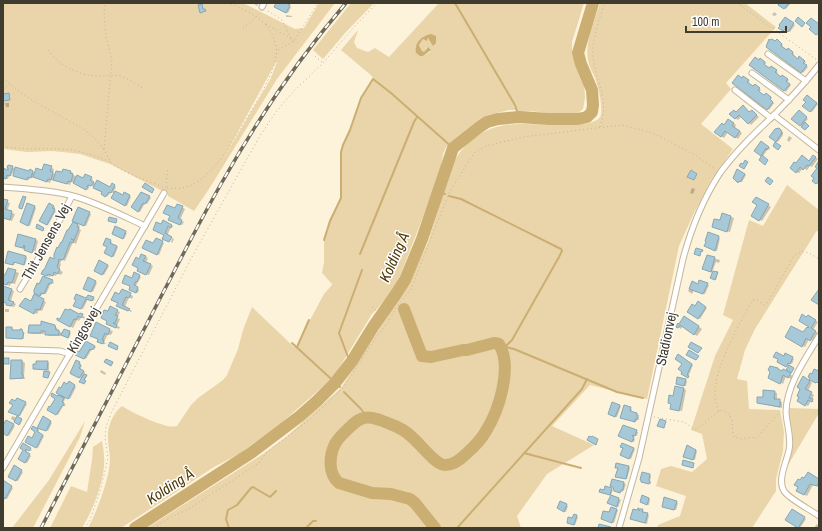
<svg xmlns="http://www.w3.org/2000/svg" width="822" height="531" viewBox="0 0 822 531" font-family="'Archivo Narrow',sans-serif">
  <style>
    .green { fill: #ead5aa; fill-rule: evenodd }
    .water { fill: #cbae72 }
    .shadow { fill: #0003 }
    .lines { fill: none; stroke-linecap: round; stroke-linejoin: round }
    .stream { stroke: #cbae72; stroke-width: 2 }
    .river { stroke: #cbae72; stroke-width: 12 }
    .building { fill: #a6c8d7; stroke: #86a7b6 }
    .minor-casing { stroke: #c4b699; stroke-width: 7 }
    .path { stroke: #bdb4a0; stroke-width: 1; stroke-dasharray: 1 3; stroke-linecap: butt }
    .minor { stroke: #fff; stroke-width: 5 }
    .rail-casing { stroke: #6f695a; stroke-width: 3.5 }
    .rail { stroke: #fff; stroke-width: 2; stroke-dasharray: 6; stroke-linecap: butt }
    .labels { text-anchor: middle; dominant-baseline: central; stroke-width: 3; stroke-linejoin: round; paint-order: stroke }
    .street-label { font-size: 14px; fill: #403b2f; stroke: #fff }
    .water-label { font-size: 15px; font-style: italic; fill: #4b3704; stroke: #fff }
  </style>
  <rect width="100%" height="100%" fill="#fdf2da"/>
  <g class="green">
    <path d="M3 3H243L295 29 304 28 319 3H335L277 79 209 189 194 211 168 196V194L110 164 80 154 53 151 27 152 3 149ZM277 62 270 80 223 159 276 62Z"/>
    <polygon points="351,3 374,3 345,33 323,59 313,50"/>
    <path d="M439 3H584L572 42V55L584 81 585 98 583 109 578 113H547L531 111 520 112 515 110H509L497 113 474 123 451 142 446 147 443 154 441 166 433 191 398 281 388 296 377 309 372 314 336 373 327 383 281 423 239 454 214 467 121 528H88C96 514 110 477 110 460 110 453 108 446 108 439 107 427 113 413 122 406 131 412 167 430 177 426L191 405 198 398 223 380 227 375 238 349 243 330 252 307 294 347H297L308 320H310L324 294 332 285V284L322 273 324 262V240L330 221 341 198V152L343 145 350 130 361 98 373 77 341 50 358 30 354 42 357 48 368 52 375 48 389 57ZM436 36 429 40 427 38V40L423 39 419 45 423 52H424L427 47 430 49V52L423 56 416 53 417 45 420 39Z"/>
    <path d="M600 3H745L776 27 726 83 731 89 701 124 733 149 711 180 693 215 679 246 647 399 590 385 552 426 594 445 547 474 517 516 521 528H147L263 454 286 437 341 388 408 285 428 242 453 163C461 149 473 136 488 130 497 126 510 124 520 124 536 123 592 130 600 117 604 110 598 85 595 78 594 74 591 71 590 67 582 47 594 23 600 3Z"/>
    <polygon points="787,185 819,210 819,230 816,232 755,329 745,350 737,379 747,381 749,409 780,410 784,432 783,451 776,479 776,491 752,528 657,528 658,525 680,516 686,496 656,486 661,469 671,466 692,472 707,459 702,434 691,430 715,356 733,320 723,315 749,220 763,226"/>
    <polygon points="789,408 819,409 819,413 788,465 793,436 789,415"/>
    <polygon points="85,421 80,437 33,528 12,528 49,480"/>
    <path d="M102 441C103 446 104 452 104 457 106 478 93 510 82 528H50L71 486 87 492 92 460 93 447Z"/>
  </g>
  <path class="water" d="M431 34 436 36V43L433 46 428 38 427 41 423 39 419 45 422 51 424 52 428 47 431 50 423 56H420L416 53C414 43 421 36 431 34Z"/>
  <g class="shadow">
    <polygon points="253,3 256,3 258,4 257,6"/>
    <polygon points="278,3 291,3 289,6 291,7 288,13 276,7"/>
    <polygon points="780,3 791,3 786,9 779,4"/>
    <polygon points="774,12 777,14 775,16 772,15"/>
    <polygon points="286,15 292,16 292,17 286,17"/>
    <polygon points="785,18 795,25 790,32 787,30 785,31 780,27"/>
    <polygon points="777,41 783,45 782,47 787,51 788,49 794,54 793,56 798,60 800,58 806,62 804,64 808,67 803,73 776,43"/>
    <polygon points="760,59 766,63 765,65 770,69 773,68 778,72 776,74 781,78 783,76 789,80 787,82 791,85 786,92 750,64"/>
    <polygon points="743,77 750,81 748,83 753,87 756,86 761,90 759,92 764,96 766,94 772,98 770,100 774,103 769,110 742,79"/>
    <polygon points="807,97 818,104 812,112 810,111 807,102"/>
    <polygon points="5,103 9,103 9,107 6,107"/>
    <polygon points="745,108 750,113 752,111 759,117 751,125 742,116 738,120 735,118 737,113"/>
    <polygon points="800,113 808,119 804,123 808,126 806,129 801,125"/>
    <polygon points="728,120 736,125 735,128 742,133 738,139 728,132 724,138 715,132 725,126"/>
    <polygon points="778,129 783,132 783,135 778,142 771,136"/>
    <polygon points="789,136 792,138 789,142 787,140"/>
    <polygon points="761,142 770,148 769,150 768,149 763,156 755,151"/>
    <polygon points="813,156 818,159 812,167 810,166 807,170 803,168 799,173 796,172 796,164 809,162"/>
    <polygon points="819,164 819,183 818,184 813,181 816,178 813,176 819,168 816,167"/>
    <polygon points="45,165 54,169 53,173 56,175 63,174 64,170 71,172 73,173 73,175 83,179 86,175 93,179 91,181 96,184 111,189 113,185 116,187 114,191 123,196 125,193 131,197 127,206 112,198 115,194 111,192 107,197 102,194 103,192 90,185 88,190 74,182 71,182 70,185 54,179 54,181 51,180 50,183 33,176 33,178 30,177 29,180 15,176 15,171 14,170 11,176 9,176 8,179 3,177 3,169 8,171 8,166 16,169 30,173 30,171 36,173 43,171"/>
    <polygon points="738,171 746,175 742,182 738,182"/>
    <polygon points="692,188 695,189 693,194 690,193"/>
    <polygon points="146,194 151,198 147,204 145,203 140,212 132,207"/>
    <polygon points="756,198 771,207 762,221 752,216 759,205"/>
    <polygon points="3,200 10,203 7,211 15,214 12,221 3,218"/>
    <polygon points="49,204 55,207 54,210 56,211 48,225 40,221"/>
    <polygon points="35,207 36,208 30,226 22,223"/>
    <polygon points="182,207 185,209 180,220 184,222 182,225 172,221 175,210"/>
    <polygon points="79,208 91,214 86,226 74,220"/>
    <polygon points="723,214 734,218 730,232 716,228 721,221"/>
    <polygon points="163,221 174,227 171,227 167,236 165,235 161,226"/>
    <polygon points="74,223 80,226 79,229 81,230 76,244 73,242 65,261 62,260 60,263 61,264 59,270 63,272 61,275 57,273 56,276 51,274 50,277 45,275 55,261 59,249"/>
    <polygon points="116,227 127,233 124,239 113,234"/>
    <polygon points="718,237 720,238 717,251 707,247"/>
    <polygon points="172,238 174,239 172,243 171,242"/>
    <polygon points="156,239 164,243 159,255 143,248 154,244"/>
    <polygon points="36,240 38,241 35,253 16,246"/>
    <polygon points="107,240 112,242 111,244 118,247 114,257 105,253 108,247"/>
    <polygon points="142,255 148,258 146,263 153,266 149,275 141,272 140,260"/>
    <polygon points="707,256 720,260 719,263 716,262 712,272 718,273 716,280 711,278 713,273 705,270"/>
    <polygon points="26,257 27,258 25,265 15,262 14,265 7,263"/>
    <polygon points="99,261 109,266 104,275 95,271"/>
    <polygon points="8,269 19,273 15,284 11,283 10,286 3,283 3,275 6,276"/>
    <polygon points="135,274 141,277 135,287 139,289 138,293 130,289"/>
    <polygon points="43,277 54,282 53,284 51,283 46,294 43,293 41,296 35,293"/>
    <polygon points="89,279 97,283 93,292 85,288"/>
    <polygon points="700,281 709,285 705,294 694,290 692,294 688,291 693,283 699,285"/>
    <polygon points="3,287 14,291 11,301 16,304 14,307 9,306 7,305 7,303 3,301"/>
    <polygon points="122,290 133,296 132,299 129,297 125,307 132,311 131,312 120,307 119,303"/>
    <polygon points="35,295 46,302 42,311 39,310 37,314 21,306 32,302"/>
    <polygon points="76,296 87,300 88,296 95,299 93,301 88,299 83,309 75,306 77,300"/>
    <polygon points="698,303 707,308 700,319 689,311 696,307"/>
    <rect x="5" y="309" width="4" height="3"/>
    <polygon points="117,311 120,312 117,318 120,319 117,326 120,327 119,329 110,325 108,312"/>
    <polygon points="80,314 85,317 84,319 81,317 79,321 77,320 73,328 58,320 60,321 79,315"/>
    <polygon points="808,316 818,322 813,330 818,333 813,341 809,339 805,347 786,336 803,333 810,326 807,318"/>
    <polygon points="685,317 702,329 697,336 683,326 681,329 677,326 679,326"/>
    <polygon points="54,326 57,328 58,331 63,333 64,330 71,333 69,338 61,334 61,336 49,336 46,334 46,332 44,332 44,334 32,334 29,332"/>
    <polygon points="7,328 12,328 14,331 24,332 24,339 7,338"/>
    <polygon points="109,330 113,331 111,335 108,334 104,342 106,343 105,344 101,343 99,339 94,337"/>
    <polygon points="86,342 96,347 94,350 92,349 86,359 77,354 79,353"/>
    <polygon points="786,354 794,359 792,364 790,363 788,366 794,369 792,372 787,370 789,367 778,362"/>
    <polygon points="678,355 693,365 688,377 690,378 682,374 684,364"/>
    <polygon points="12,361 22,361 25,363 24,376 25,379 14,379 11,378"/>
    <polygon points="47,362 49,363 49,371 34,368"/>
    <polygon points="77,362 81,364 80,365 82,366 80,369 85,372 84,374 87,376 84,381 85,383 81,381 82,379 72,374"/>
    <polygon points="778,369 782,373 783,371 793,376 791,379 786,376 783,384 769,377"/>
    <polygon points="101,370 106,373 105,375 100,372"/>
    <polygon points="803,377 812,383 808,391 814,395 812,400 814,402 811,401 808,406 798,401"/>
    <polygon points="686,380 687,381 686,386 678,385"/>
    <polygon points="69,383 76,387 70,399 66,397 63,403 66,406 63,406 58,415 48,409 50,409 60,394"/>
    <polygon points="684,389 686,390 682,411 674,410 674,397"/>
    <polygon points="774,392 777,393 777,400 782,402 782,408 758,403"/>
    <polygon points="18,399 27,404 20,416 12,413"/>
    <polygon points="619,405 621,406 617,417 610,415"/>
    <polygon points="624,406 632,409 631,412 639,415 639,420 637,419 636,422 623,418"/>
    <polygon points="12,416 22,420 20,425 11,419"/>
    <polygon points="44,418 52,423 48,431 40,428"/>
    <polygon points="6,421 15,426 9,436 3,432 3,427"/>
    <polygon points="624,426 638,432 637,436 634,435 633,438 635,439 634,442 620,435"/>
    <polygon points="33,427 39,430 38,433 44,436 38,448 26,442 32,439 36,431"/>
    <polygon points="23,445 32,450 31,451 28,449 26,453 31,456 27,463 19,459 24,450"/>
    <polygon points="687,446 697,451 695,460 686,457"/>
    <polygon points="624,448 635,449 631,459 621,455"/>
    <polygon points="15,467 23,472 18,481 9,476"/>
    <polygon points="629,467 630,468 627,479 618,477"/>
    <polygon points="650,475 651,476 650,481 651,482 651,484 643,482"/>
    <polygon points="612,480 626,484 624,490 622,492 615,490"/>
    <polygon points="819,480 819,487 813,485 807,496 800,493 799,486"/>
    <polygon points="3,481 13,488 7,499 3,497"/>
    <polygon points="605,487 613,490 611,495 602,493 604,491"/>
    <polygon points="612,496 621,500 618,507 609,504 610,500"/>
    <polygon points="649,498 650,499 649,505 643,503"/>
    <polygon points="676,502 678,503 676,510 664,507"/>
    <polygon points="561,503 568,506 566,512 558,508"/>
    <polygon points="616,510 618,510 614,523 604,520"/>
    <polygon points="642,510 644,511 643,513 649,515 647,524 633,520"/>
    <polygon points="793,510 806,519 800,528 787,520"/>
    <polygon points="576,516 578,517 575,525 569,523"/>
    <polygon points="817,524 819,526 819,528 814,528"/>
  </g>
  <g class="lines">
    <g class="stream">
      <polyline points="455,3 515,105 519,117"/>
      <polyline points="439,192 445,194"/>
      <polyline points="449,196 461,199 561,249 562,251 559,257 512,340 507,345 500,345"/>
      <polyline points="324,240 330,221 341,198 341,152 343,145 350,130 361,98 373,79 391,93 453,148"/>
      <polyline points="360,254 414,122 417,117"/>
      <polyline points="292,343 340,387"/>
      <polyline points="501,346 514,349 617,392 643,398"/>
      <polyline points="297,347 309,320"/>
      <polyline points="352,361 348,357 339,333 362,270"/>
      <polyline points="344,392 361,409 367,417"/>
      <polyline points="524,453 581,468"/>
      <polyline points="229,528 226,519 228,510 237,505 251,488 253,487 270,497 276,491"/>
      <polyline points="306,528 313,521 316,521"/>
      <polyline points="457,528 582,389 587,379"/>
    </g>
    <g class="river">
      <path d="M404 309 422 356 431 357 463 350H467L494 343 499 344C513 367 499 410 486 431 481 440 474 447 466 454 461 459 453 465 445 465 436 465 421 445 413 438 407 432 399 427 390 424 383 421 372 416 364 418 358 419 353 424 349 428 344 433 338 438 335 444 329 456 328 474 339 483L372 493 391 494 410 499 415 503 435 528"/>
      <polyline points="135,528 251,453 300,416 317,401 335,383 352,361 373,327 396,294 405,280 422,239 453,148 478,128 487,122 498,119 519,117 549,119 578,119 587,117 592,112 593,105 592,90 581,64 578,53 593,3"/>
    </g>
  </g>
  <g class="building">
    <polygon points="276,3 289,3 288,4 290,5 286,13 274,7"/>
    <polygon points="779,3 789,3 784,9 778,5"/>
    <polygon points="202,4 203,9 205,9 206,11 200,13 198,5"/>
    <polygon points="785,17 794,23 788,32 785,29 783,31 778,28 780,26 779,25"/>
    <polygon points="798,17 805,23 802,27 795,21"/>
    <polygon points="811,18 819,24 819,33 816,35 809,29 811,27 806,23"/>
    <polygon points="769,39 770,40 772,39 775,41 777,39 782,44 781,46 787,50 788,48 793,52 792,54 798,59 799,56 805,61 803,63 807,65 801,73 766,47"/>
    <polygon points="755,57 759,60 760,58 765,62 764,64 766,66 770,68 771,66 777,70 775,72 781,77 782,75 788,79 786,81 790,84 784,91 749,65"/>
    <polygon points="738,75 742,78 743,76 749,80 747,82 753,86 755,84 760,88 758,90 761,93 764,95 766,93 771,97 770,99 773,102 767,110 732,83"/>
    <polygon points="9,93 10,100 3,101 3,94"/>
    <polygon points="807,95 817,103 810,112 802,106 806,102 803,100"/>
    <polygon points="743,105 749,112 752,110 757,115 748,124 739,115 735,119 729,114 734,110 736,112"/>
    <polygon points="799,110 807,117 800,126 791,119"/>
    <polygon points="728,119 734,123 732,126 740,131 735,138 725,131 721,137 714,132 722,123 724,125"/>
    <polygon points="805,122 809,126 805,130 801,127"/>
    <polygon points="779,128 781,130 782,133 776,142 769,137 775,129"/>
    <polygon points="761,141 769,147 767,150 766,148 761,156 754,151"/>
    <polygon points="775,142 781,146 778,150 773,146"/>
    <polygon points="762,155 768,160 765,165 759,160"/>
    <polygon points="802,155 809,161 813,155 816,157 809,166 807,165 803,170 800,167 796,173 790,168 794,162 796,163"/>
    <polygon points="745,160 748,162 744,169 739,166 741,163 743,164"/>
    <polygon points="818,162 819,181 816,184 812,181 814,178 811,176 817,168 815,167"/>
    <polygon points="44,164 52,166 50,171 53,172 51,180 48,179 47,182 33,177 36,168 42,170"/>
    <polygon points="8,165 13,166 10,176 7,175 6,179 3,178 3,168 8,170 8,168 7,168"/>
    <polygon points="15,167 29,171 30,169 33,171 31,178 28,177 27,180 13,176"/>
    <polygon points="63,169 71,171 70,173 73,174 71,182 68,181 67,184 53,180 56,171 62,172"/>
    <polygon points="737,169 745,174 740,182 739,181 738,183 733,178"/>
    <polygon points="691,170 697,174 694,180 687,177"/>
    <polygon points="85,174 92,177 90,180 94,182 91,186 88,185 86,190 73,183 77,175 83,178"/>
    <polygon points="768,177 773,181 770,185 765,181"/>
    <polygon points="97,180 110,187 112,183 115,185 111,193 109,192 105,197 101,194 102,192 93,188"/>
    <polygon points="145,183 154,189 152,193 142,187"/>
    <polygon points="115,191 123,195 124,192 130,195 125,206 111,198"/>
    <polygon points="141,192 150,196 145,204 143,203 138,212 131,207"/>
    <polygon points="23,196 26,197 22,209 19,208 19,206"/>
    <polygon points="756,197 769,204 759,221 751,216 757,205 752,202"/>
    <polygon points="3,199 8,200 5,209 12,211 10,220 3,218"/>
    <polygon points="27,203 35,206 28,226 20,222"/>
    <polygon points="49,203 54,206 52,208 55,209 47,225 39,221"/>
    <polygon points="177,204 183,206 178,218 182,220 180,225 168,220 170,216 163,213 167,205 175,208"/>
    <polygon points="78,207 90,212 84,226 72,221"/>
    <polygon points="722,213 731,216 727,232 712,227 714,219 720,220"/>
    <polygon points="109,217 117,219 116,223 108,221"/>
    <polygon points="163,220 172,225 171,228 168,226 165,233 172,237 169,242 162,239 164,235 153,230 156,222 161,224"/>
    <polygon points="73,222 78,224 77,227 79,228 74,240 71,239 74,241 73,243 70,242 64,258 62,260 59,259 58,261 59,261 57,267 60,269 58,274 54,272 53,276 48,274 47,276 41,274 43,270 44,270 50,257 54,259 54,254 57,247 58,248 61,242 62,242 67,230 68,230"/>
    <polygon points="37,224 44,228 43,231 36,228"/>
    <polygon points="115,226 126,231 123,239 112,234"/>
    <polygon points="708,232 719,236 715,251 704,246 706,242 705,241"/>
    <polygon points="18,234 36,239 32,253 24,250 25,246 24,245 23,248 15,246"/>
    <polygon points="106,238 111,240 110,243 117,246 112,257 104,253 107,247 103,245"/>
    <polygon points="156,238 163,241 157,255 142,248 146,240 153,243"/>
    <polygon points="696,248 703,250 702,252 701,251 700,256 694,254"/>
    <polygon points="8,251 26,256 24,265 14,262 13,265 5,263"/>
    <polygon points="141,254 146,256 143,261 151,264 146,275 137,271 138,268 132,265 136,257 139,259"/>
    <polygon points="707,255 715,257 711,272 702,269"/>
    <polygon points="99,260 108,265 102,275 94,271"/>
    <polygon points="8,268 16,270 12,283 8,282 7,285 3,284 3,274 5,275"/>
    <polygon points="713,271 718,272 715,280 710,278"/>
    <polygon points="134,272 140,275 137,282 136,281 134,285 138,287 136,293 129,290 130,286 122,283 125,275 132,278"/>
    <polygon points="43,276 53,280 51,284 49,283 44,294 41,293 40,296 34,293 34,290 37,283 39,284"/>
    <polygon points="88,277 96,281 91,292 83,289"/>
    <polygon points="699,280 708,283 703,294 689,289 692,281 698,284"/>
    <polygon points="3,286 12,289 8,300 14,302 11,306 6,305 6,303 3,302"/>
    <polygon points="122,289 131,293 129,298 126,297 122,305 130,309 128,311 116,306 118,303 111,300 115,292 119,294"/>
    <polygon points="819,289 819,305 811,300"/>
    <polygon points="34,294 44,299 40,310 36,309 34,314 19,306 25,298 31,301"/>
    <polygon points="76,294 86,298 88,295 94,297 92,301 86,299 81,309 73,306 76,300 74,299"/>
    <polygon points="698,301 706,307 698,319 687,312 692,304 695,306"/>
    <polygon points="110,306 118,310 115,315 118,316 115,323 113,323 117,325 116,328 106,324 107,321 101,318 104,310 108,311"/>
    <polygon points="65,309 68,310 70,309 79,314 80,313 83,314 81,318 78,316 76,320 74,319 70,327 57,320 57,318 60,319"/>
    <polygon points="802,314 806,317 808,315 816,320 811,328 816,331 813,335 810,341 806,338 802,347 785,337 791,326 803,332 807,327 808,328 809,327 799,321"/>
    <polygon points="684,316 699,326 694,335 680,325 678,328 676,327 678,323 679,324"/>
    <polygon points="41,321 55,325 56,330 59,330 59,335 45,335 45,331 41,331 41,333 28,333 29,325 41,325"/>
    <polygon points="96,322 110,329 108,335 105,333 102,340 104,340 103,344 97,342 98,339 90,336"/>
    <polygon points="6,327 12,327 12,330 20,330 20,329 22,329 23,333 24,333 22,339 6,338"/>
    <polygon points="64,329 70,331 68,338 61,335"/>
    <polygon points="86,341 95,346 92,350 90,349 84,359 75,355 77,351 79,352"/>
    <polygon points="110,342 118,346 117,350 108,346"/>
    <polygon points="691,342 702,348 698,353 688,347"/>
    <polygon points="689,350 699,356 696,360 686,355"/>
    <polygon points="776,352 784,356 785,353 793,357 790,364 788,363 786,367 777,362 778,359 773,357"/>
    <polygon points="678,354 692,364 687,375 689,376 688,378 681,374 682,372 678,369 682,364 675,359"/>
    <rect x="3" y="358" width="6" height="6"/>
    <polygon points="106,359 113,362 111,366 104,362"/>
    <polygon points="11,360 22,360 22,375 23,375 23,378 10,379"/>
    <polygon points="76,360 80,362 79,364 81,365 79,368 84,371 79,378 71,374 70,373"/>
    <polygon points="36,361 48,361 47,370 33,369 33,364 36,364"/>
    <polygon points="789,365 794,368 791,373 786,370"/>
    <polygon points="770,366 778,368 778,369 782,371 783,369 791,373 788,378 783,375 780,384 768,378 770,372 768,370"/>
    <polygon points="814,369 819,371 819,383 816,382 816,383 809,380 810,378 808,377 810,373 812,374"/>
    <polygon points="44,371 50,372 48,378 43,377"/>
    <polygon points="84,374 87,375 84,380 86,381 84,384 82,383 79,382"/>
    <polygon points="803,376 810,381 805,389 812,392 809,398 813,399 812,402 808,400 805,406 797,401 799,397 797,396 800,389 797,387"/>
    <polygon points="677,377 686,379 684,386 676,384"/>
    <polygon points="69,381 75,385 68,399 56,393 59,387 61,388 64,382 67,384"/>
    <polygon points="675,386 684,388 679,411 670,409 671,404 668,403 669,395 673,396"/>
    <polygon points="763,390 775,391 774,399 780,399 780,407 757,403 757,397 763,397"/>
    <polygon points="52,393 57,396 58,395 64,398 62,402 64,403 64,405 62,406 56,415 47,410 49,406 50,407 55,399 51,396"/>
    <polygon points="17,398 26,402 19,416 8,412 13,405 9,403 12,399 15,401"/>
    <polygon points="612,402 620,405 615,417 608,414"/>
    <polygon points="624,405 631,407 630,411 637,413 637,420 635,419 635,422 620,418"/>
    <polygon points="17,416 22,419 19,425 14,422"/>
    <polygon points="43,416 51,421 46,431 37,428"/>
    <polygon points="660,419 666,421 664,428 657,426"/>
    <polygon points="6,420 14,424 7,436 3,433 3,425"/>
    <polygon points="623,425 637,430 635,436 633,435 632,436 634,437 632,442 618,436"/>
    <polygon points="33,426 38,429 37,431 43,435 36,448 25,442 28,436 32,438 35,432 31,429"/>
    <polygon points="589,436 591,437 592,436 598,439 596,445 587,440"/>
    <polygon points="23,443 31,448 29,451 26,449 25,451 30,454 25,463 18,459 23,450 20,448"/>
    <polygon points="622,443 634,448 629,459 620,455 623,448 620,447"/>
    <polygon points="687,445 696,450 693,460 683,457"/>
    <polygon points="683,460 694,463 693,468 682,465"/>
    <polygon points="616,463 629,466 626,479 615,477 618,468 615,468"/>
    <polygon points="14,465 22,470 16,481 8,477"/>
    <polygon points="642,472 650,474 649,480 650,481 649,484 641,482 641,480 640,480"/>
    <polygon points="808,472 819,479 819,482 817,486 810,484 804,495 796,491 798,487 794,485 798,479 800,480 802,477 804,478"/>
    <polygon points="612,479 624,482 623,490 621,490 620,493 614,491 613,487 610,486"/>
    <polygon points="3,480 12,486 5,499 3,498"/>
    <polygon points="605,486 612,488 610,495 599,492 600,489 604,490"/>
    <polygon points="611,495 619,498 617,507 607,503"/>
    <polygon points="642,495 649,498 647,505 640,502"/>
    <polygon points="664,497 677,501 674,510 662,507"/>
    <polygon points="560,501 567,504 564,512 557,508"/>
    <polygon points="611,507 617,509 612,523 601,519 603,511 609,512"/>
    <polygon points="638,508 639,508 639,511 640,509 643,509 642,512 648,513 645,523 630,519 633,509 637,510"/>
    <polygon points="792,509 805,517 798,528 785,520"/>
    <polygon points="574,514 577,515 574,525 567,523 568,517 572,518"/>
    <polygon points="599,524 611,527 611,528 598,528"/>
  </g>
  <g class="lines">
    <g class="minor-casing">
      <g id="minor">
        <polyline points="262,7 264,3"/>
        <polyline points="768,54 806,81"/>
        <polyline points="752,73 789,100"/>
        <polyline points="735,90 771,118"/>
        <polyline points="774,115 819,150"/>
        <path d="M3 187C26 189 51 190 73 196 98 203 121 215 145 226"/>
        <polyline points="20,289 49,241 72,196"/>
        <path d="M819 336C806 358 787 384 786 411 786 424 792 436 789 450 787 461 777 480 784 491 789 499 811 510 819 516"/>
        <polyline points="3,349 60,351 70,354"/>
        <polyline points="3,468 164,193"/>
        <path d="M619 528 639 458 683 259C691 229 703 199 720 173 736 151 755 133 774 115 790 99 805 83 819 65"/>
      </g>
    </g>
    <g class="path">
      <polyline points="737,3 817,60"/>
      <polyline points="268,11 282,20 293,42"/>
      <polyline points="266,24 298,43"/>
      <polyline points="243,28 251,22 259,13"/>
      <path d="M48 50C60 67 80 76 101 76 107 76 114 74 120 76 128 78 137 85 144 89"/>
      <polyline points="278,50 294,41 318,3"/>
      <polyline points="315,56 323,63"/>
      <path d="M3 77C27 102 59 113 87 132 93 136 98 142 103 148 106 152 107 157 110 161 122 173 147 180 163 187"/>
      <polyline points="3,90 9,84"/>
      <path d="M600 127C610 101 596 82 593 57 591 40 600 20 604 3"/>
      <path d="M3 146C26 151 49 147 72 150 85 152 98 157 111 162"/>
      <polyline points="104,149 112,60 106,37 104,15 105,3"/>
      <polyline points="166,187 168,168"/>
      <path d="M167 188C179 189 189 188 199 181 207 175 220 161 226 152 231 145 235 136 240 129 251 111 281 66 276 46 270 19 251 13 229 3"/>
      <polyline points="372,307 389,320"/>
      <path d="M719 411C703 384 739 325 753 300H757L764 305 768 302 794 256C804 248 809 253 819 259"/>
      <path d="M654 417 684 422 694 429H697L719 411 723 410C737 417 730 427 734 437L741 439 752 437 755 439 780 412"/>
      <polyline points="85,528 90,520 101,488 108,458 105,438 106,427 111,413 193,255 261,134 276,112 291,94 323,63 354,27 377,3"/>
      <polyline points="154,528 171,517 187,510 259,463 266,453 309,420 343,388 374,340 389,321 396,308 411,289 449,193 474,153 486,146 523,137 622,125 653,133 695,155 715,169"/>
    </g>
    <use href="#minor" class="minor"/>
    <g class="rail-casing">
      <path id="rail" d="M41 528C78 456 115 385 152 314 175 270 197 226 221 184 257 120 298 59 346 3"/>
    </g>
    <use href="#rail" class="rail"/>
  </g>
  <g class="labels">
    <g class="street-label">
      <text transform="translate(46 242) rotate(-61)">Thit Jensens Vej</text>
      <text transform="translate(83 330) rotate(-60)">Kingosvej</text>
      <text transform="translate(666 339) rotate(-78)">Stadionvej</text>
    </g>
    <g class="water-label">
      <text transform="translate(394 257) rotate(-66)">Kolding Å</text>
      <text transform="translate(170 486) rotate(-33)">Kolding Å</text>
    </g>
  </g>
  <rect width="822" height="531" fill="none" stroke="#403b2f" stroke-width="8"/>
  <path d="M686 26v6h100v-6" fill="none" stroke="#403b2f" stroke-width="2"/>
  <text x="692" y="26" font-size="12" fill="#403b2f" stroke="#ffffff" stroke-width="3" paint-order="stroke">100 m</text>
</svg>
